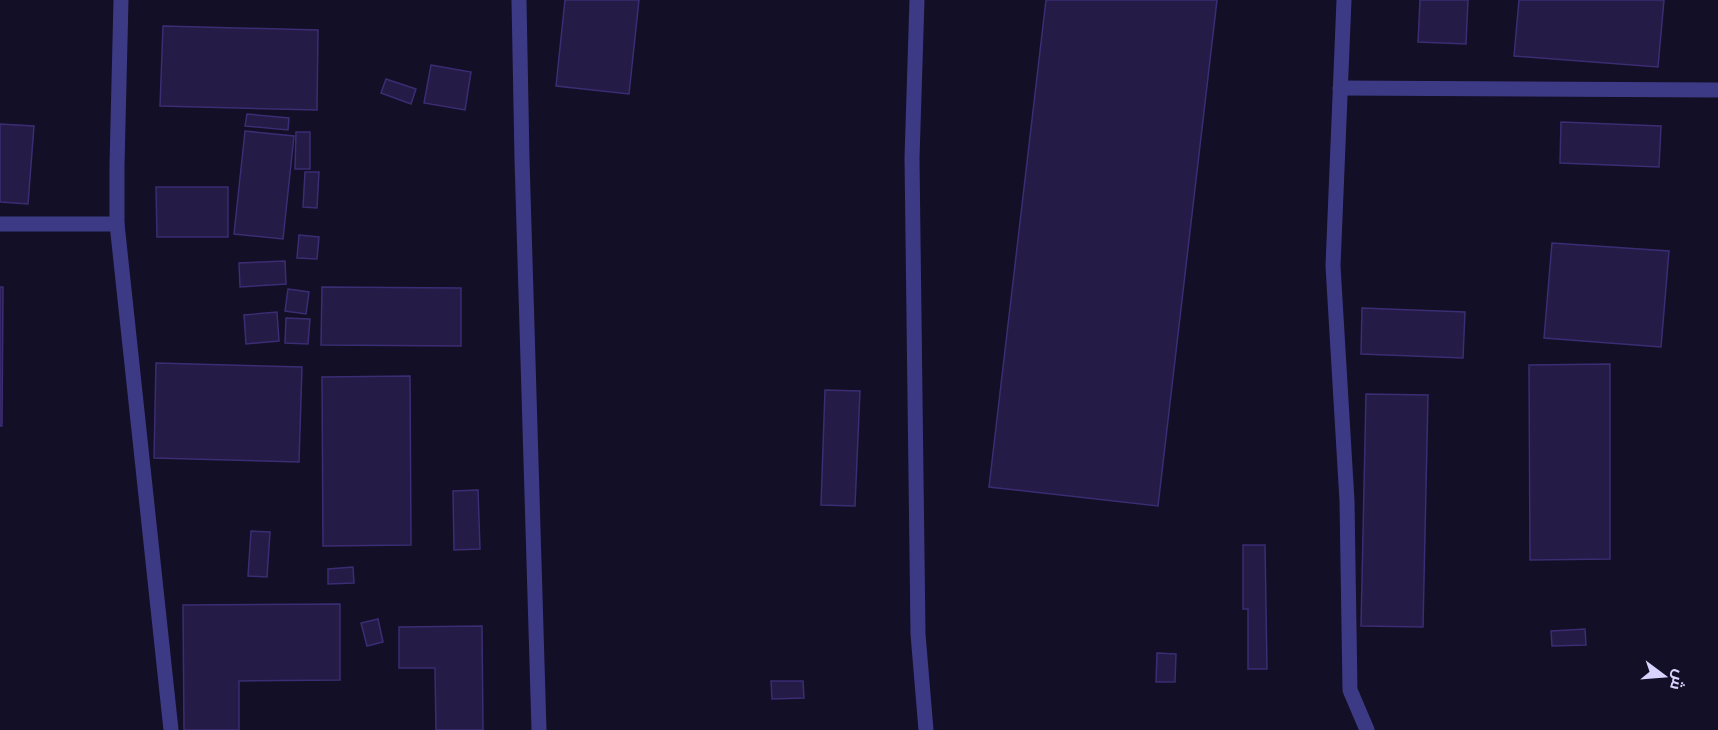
<svg xmlns="http://www.w3.org/2000/svg" width="1718" height="730" viewBox="0 0 1718 730" font-family="'Space Grotesk',Cairo,sans-serif">
  <style>
    .building { fill: #241b47; stroke: #3b2d73; stroke-width: 1.5 }
    .lines { fill: none; stroke-linecap: round; stroke-linejoin: round }
    .minor { stroke: #3d3a85; stroke-width: 15 }
  </style>
  <rect width="100%" height="100%" fill="#130f26"/>
  <g class="building">
    <polygon points="565,0 639,0 629,94 556,86"/>
    <polygon points="1046,0 1217,0 1158,506 989,487"/>
    <polygon points="1420,0 1468,0 1466,44 1418,42"/>
    <polygon points="1519,0 1664,0 1658,67 1514,56"/>
    <polygon points="163,26 318,30 317,110 160,106"/>
    <polygon points="431,65 471,72 465,110 424,103"/>
    <polygon points="386,79 416,89 411,104 381,93"/>
    <polygon points="247,114 289,118 288,130 245,126"/>
    <polygon points="1561,122 1661,126 1659,167 1560,163"/>
    <polygon points="0,124 34,126 28,204 0,202"/>
    <polygon points="245,131 294,136 283,239 234,234"/>
    <polygon points="296,132 310,132 310,169 295,169"/>
    <polygon points="305,172 319,172 317,208 303,207"/>
    <polygon points="156,187 228,187 228,237 157,237"/>
    <polygon points="299,235 319,237 317,259 297,258"/>
    <polygon points="1552,243 1669,251 1661,347 1544,338"/>
    <polygon points="285,261 286,284 240,287 239,263"/>
    <polygon points="0,287 3,287 2,426 0,426"/>
    <polygon points="322,287 461,288 461,346 321,345"/>
    <polygon points="288,289 309,292 306,314 285,311"/>
    <polygon points="1362,308 1465,312 1463,358 1361,354"/>
    <polygon points="277,312 279,341 246,344 244,315"/>
    <polygon points="286,318 310,319 308,344 285,343"/>
    <polygon points="156,363 302,367 299,462 154,458"/>
    <polygon points="1610,364 1610,559 1530,560 1529,365"/>
    <polygon points="410,376 411,545 323,546 322,377"/>
    <polygon points="825,390 860,391 855,506 821,505"/>
    <polygon points="1366,394 1428,395 1423,627 1361,626"/>
    <polygon points="478,490 480,549 454,550 453,491"/>
    <polygon points="251,531 270,532 267,577 248,576"/>
    <polygon points="1243,545 1265,545 1267,669 1248,669 1248,609 1243,609"/>
    <polygon points="353,567 354,583 328,584 328,569"/>
    <polygon points="340,604 340,680 239,681 239,730 184,730 183,605"/>
    <polygon points="378,619 383,642 367,646 361,623"/>
    <polygon points="482,626 483,730 436,730 435,668 399,668 399,627"/>
    <polygon points="1585,629 1586,645 1552,646 1551,631"/>
    <polygon points="1157,653 1176,654 1175,682 1156,682"/>
    <polygon points="771,681 803,681 804,698 772,699"/>
  </g>
  <g class="lines">
    <g class="minor">
      <polyline points="121,0 117,165 117,224 171,730"/>
      <polyline points="519,0 522,159 539,730"/>
      <polyline points="917,0 912,158 918,634 926,730"/>
      <polyline points="1344,0 1333,266 1347,501 1350,690 1367,730"/>
      <polyline points="1340,88 1718,90"/>
      <polyline points="0,224 117,224"/>
    </g>
  </g>
  <g transform="translate(1664 676) rotate(106)" stroke="#130f26" stroke-width="4.5" paint-order="stroke">
  <path d="M0-4.5L10 22L0 15L-10 22Z" fill="#d9d4ff"/>
  <text y="-9" font-size="16" font-weight="bold" text-anchor="middle" fill="#d9d4ff">ش</text>
  </g>
</svg>
